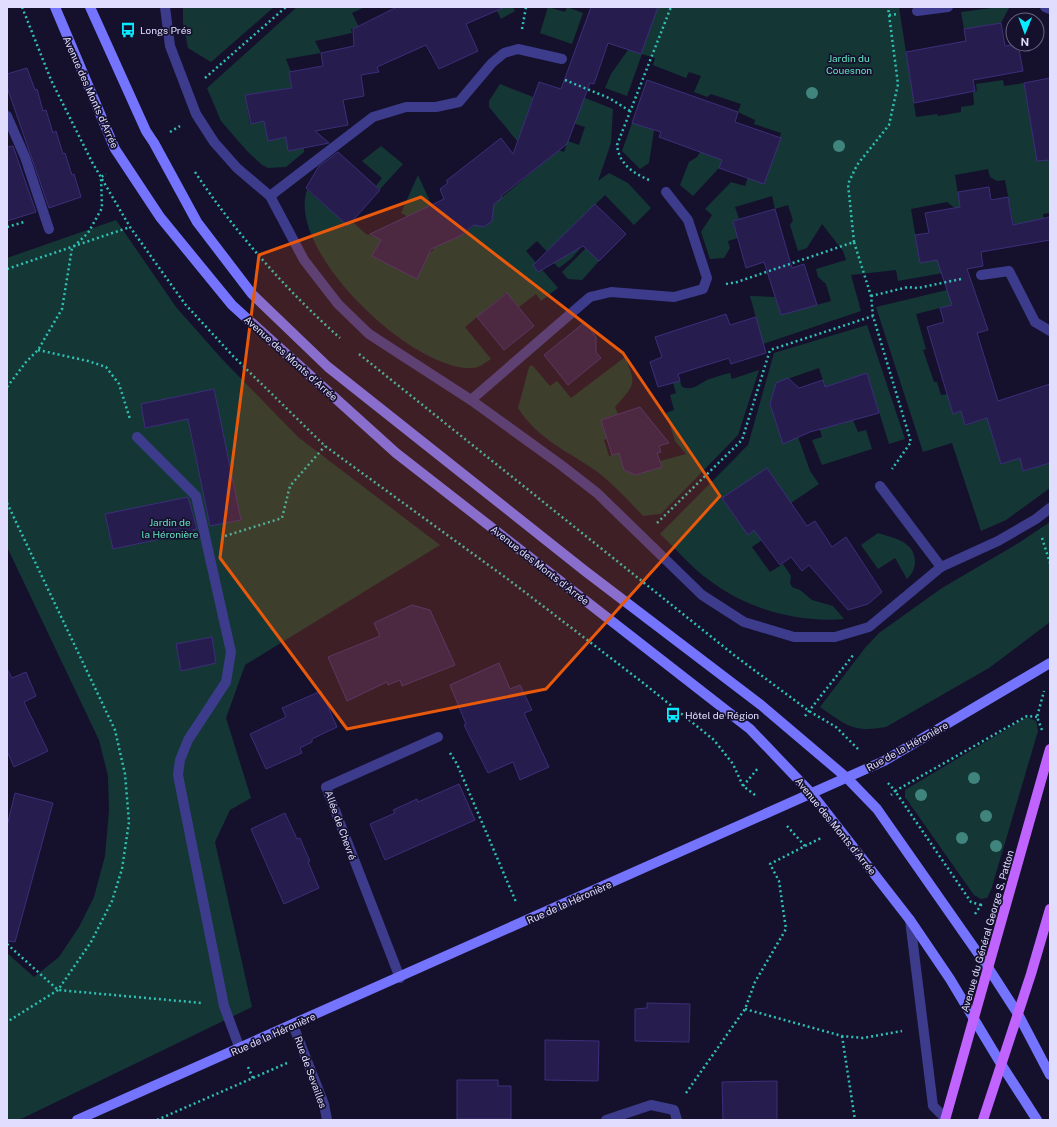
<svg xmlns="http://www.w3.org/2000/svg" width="1057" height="1127" viewBox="0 0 1057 1127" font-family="'Public Sans',sans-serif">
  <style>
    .green { fill: #143735 }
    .building { fill: #261d4e; stroke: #3c2e7a }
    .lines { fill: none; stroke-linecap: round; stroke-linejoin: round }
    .path { stroke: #2fc1b5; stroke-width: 2.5; stroke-dasharray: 2 3; stroke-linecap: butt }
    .lane { stroke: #3d3b8c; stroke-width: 10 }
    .street { stroke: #3d3b8c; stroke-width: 10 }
    .secondary { stroke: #7474ff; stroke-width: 10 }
    .primary { stroke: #c164ff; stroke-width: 10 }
    .tree { fill: #40847e }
    .marked { fill: #e8590c; fill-opacity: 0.2; stroke: #e8590c; stroke-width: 3; stroke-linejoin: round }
    .labels { text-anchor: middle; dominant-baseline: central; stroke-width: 3.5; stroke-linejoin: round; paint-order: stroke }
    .poi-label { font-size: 10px; fill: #e0ddff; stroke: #15112d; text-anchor: start }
    .park-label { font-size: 10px; fill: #64e3c1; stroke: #15112d }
    .street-label { font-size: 10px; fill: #e0ddff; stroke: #15112d }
  </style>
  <rect width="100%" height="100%" fill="#15112d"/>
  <g class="green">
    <polygon points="183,7 274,7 211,62 188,48 183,23"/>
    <polygon points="297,7 365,7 352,13 359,27 351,29 352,33 315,41 321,53 286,59 291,72 289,72 292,92 278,90 245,95 250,124 264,121 268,141 286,137 288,151 304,148 304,152 286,167 268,168 262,165 247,151 221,121 207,88"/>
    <polygon points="495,7 513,7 515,11 501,19"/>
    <polygon points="548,7 565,12 567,7 583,13 572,44 540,33"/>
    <polygon points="658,7 899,7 916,117 937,114 938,116 961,112 961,107 974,105 973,92 977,91 976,84 1003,80 1004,86 1024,83 1031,127 1050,136 1050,213 1043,214 1047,240 1017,242 1005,180 997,181 990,177 988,169 955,175 961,213 947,202 911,209 920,263 953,257 954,271 898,281 896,270 851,275 861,311 763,344 750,296 775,297 781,315 831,301 826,284 818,277 816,269 846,260 843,251 822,224 807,248 798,251 790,225 793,220 788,205 775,209 772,196 735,207 739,219 733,221 738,238 728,241 730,248 724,258 710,259 701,232 712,215 705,209 731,182 745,186 750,171 767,177 781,133 754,124 755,120 738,112 741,104 711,94 707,97 694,92 701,76 689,72 686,78 653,65 655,58 642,54 627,96 605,88 611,74 628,50 641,54"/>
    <polygon points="999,7 1009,8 1001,23 964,29 961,12"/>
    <polygon points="500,84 533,97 518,142 489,107 489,101"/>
    <path d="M565 90 613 109 611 143 598 181 609 173 628 183 651 208 634 225 605 195 568 231 583 245 572 258 559 268 554 263 556 261 537 241 526 251 558 288 541 301 536 294 519 307 506 293 465 327 491 359C485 363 479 368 472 368 412 371 286 251 307 190L337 216 342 212 367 235 368 234 381 240 417 279 429 253 433 250C433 226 419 223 401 213L418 175 448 241 462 235 476 224 484 227 492 221 488 209 544 162 536 142 564 152 568 141 579 145 585 127 567 121Z"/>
    <polygon points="632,123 654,130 649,163 640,169 622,151"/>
    <polygon points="381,146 403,164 380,189 376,186 382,178 362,161"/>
    <polygon points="704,146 724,153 719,168 693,196 680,185 689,162 697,157"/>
    <polygon points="116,220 176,307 222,359 298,437 440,545 245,665 226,718 251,798 230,810 215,842 252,1007 19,1120 7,1120 7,953 34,977 59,957 79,927 94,897 105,856 109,811 108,776 99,740 7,547 7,258"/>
    <polygon points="586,248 599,261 582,280 568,279 562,272"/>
    <polygon points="947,290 952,305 916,314 926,349 923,350 934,382 937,382 941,395 948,394 953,414 961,411 965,425 1003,414 996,446 1001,464 1020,458 1024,471 1050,463 1050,488 1006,520 981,531 952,443 923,452 876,307"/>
    <path d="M867 325 905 439 889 444 867 373 825 387 819 368 776 383 770 404 781 438 798 437 810 471 819 484 791 503 783 491 777 494 722 498 748 534 754 530 762 540 752 547 770 572 783 564 791 576 790 583 792 587 800 590 812 600 833 606 844 619C797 623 747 609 709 580 691 567 676 549 660 534L748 445 774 353Z"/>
    <path d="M625 357C637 385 635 384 615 407L618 414 601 420 607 439 604 440 609 456 619 453 624 470 635 475 661 467 660 461 686 454 675 441 666 413 674 410 670 395 676 393 673 383 680 381 682 387C694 391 697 385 707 380 714 377 722 375 730 373L732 379 759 370 738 435 661 514 643 516C629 501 615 486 599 473 570 452 538 440 518 408L529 367 532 365 550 386 557 381 571 398Z"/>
    <polygon points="835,419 837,425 853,420 858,432 866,430 872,449 822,465 812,440 822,437 818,424"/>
    <path d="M1050 522V622L989 668 886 727C853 733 846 725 820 707L865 648 879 633 942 588 1017 544Z"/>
    <path d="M878 533C893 538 915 541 915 562 915 568 912 574 907 579L895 558 878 569 861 545Z"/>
    <polygon points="1027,717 1036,721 1038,731 991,890 987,898 981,899 974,895 905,797 905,790"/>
  </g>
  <g class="building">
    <polygon points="397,7 505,7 466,24 478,51 439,69 426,45 377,67 379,72 361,75 364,96 343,100 348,125 315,131 329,143 288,151 286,137 268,141 264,121 251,124 245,95 292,88 289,72 323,66 321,53 354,46 353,29"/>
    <polygon points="591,7 658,7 641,54 608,43 594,84 590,83 567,144 501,196 502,198 494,204 492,221 484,227 474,225 462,235 431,249 417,279 372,256 381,240 370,234 444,199 440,189 448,183 446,181 501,138 513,154 539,82 561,89"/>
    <polygon points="1001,23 1005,46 1018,44 1023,71 973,80 975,91 914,103 906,52 966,41 964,29"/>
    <polygon points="27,68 35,90 37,89 43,111 46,110 53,133 56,131 63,154 65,153 72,175 74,174 81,197 49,208 7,87 7,74"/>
    <polygon points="1050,78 1050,160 1037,161 1024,83"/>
    <polygon points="647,80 738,112 735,122 781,138 764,184 719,168 722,160 659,137 661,132 632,123"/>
    <polygon points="13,146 36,212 7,221 7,147"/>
    <polygon points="338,152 380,190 348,226 306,188 319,166"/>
    <polygon points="989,187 991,200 1008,197 1013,225 1050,217 1050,240 981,252 983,266 967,269 988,330 977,333 998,401 1050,384 1050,463 1023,471 1020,458 1001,464 987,418 965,425 961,411 953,414 927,327 944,322 940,308 952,305 937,260 920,263 915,235 929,233 925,213 960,207 958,192"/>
    <polygon points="595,204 626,234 599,261 583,246 538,272 533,265"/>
    <polygon points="775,209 792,268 804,264 817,305 781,315 764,262 746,268 733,221"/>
    <polygon points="507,293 534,326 504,350 477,317"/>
    <polygon points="726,314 730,325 756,317 766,353 731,364 729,358 678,374 680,381 658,387 650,362 662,357 655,337"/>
    <polygon points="585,322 596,337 596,352 601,358 568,385 544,355"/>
    <polygon points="867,373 879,413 810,432 783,444 770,404 776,383 788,378 799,388 823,380 825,387"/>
    <polygon points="214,389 241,520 210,526 188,419 145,428 141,404"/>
    <polygon points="640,407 669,443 659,446 661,452 657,453 662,467 635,475 624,470 619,453 612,455 601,420"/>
    <polygon points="767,468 807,526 815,521 832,547 846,537 882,592 868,604 848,610 809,565 802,571 791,557 780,565 754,530 748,535 722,498"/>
    <polygon points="188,497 197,529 193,530 193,532 113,549 105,514"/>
    <polygon points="412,605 430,610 455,665 402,686 400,680 388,685 387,682 347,701 328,657 380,636 374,623"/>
    <polygon points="212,637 216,663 181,671 176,644"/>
    <polygon points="499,663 510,689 520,685 532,710 524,713 549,767 520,780 513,762 488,773 464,725 466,724 450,685"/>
    <polygon points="7,669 12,678 26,672 36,696 24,702 48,751 14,767 7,751"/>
    <polygon points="321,691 337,727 312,739 312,742 300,748 302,753 266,769 250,734 286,717 282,708"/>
    <polygon points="459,784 475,820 385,860 370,824 395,813 393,810 417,799 418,802"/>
    <polygon points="15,793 53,803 15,942 7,941 7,826"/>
    <polygon points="285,813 297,839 300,838 305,850 310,861 308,862 319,888 284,904 251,829"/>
    <polygon points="647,1003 690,1004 689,1042 635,1041 635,1009 647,1008"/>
    <polygon points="545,1040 599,1041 598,1081 545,1080"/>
    <polygon points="457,1080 498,1080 498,1086 511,1086 511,1119 457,1119"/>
    <polygon points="777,1081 777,1120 723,1120 722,1082"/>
  </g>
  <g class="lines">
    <g class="path">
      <polyline points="22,7 51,80 92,162 130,227 185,304 233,356 325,446 509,580 642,682 714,740 733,764 743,786"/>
      <polyline points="889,15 898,14"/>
      <polyline points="522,29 526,7"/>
      <polyline points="205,78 286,7"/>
      <polyline points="565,80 609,98 630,111"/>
      <polyline points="170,132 180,126"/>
      <path d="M195 172C234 231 287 291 340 338"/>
      <path d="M649 180C633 173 619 164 617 145L671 7"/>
      <polyline points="7,227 24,222"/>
      <polyline points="854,242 848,184 857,165 889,125 898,84 888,7"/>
      <polyline points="7,269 130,227"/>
      <polyline points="726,284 737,282 854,242 871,296 873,316 911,442 892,469"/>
      <polyline points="871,296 908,287 918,288 961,279"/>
      <polyline points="38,350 88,361 106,367 119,384 130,419"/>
      <polyline points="359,354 734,655 809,711 836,727 858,749"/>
      <polyline points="7,387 26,362 38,350 62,309 72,248 88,233 102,208 101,177 106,174"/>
      <polyline points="7,503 115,730 125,774 129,822 122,869 112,901 91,942 58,990 7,1022"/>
      <polyline points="657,523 742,440 770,350 873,316"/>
      <polyline points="225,536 282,518 290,486 325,446"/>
      <polyline points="1042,538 1050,563"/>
      <polyline points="805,716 854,654"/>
      <polyline points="1042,730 1037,717 1044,691"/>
      <polyline points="450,753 457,764 516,902"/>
      <polyline points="888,783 895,791 891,795"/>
      <polyline points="755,795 743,786 759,767"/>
      <polyline points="805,846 821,838"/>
      <polyline points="981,905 971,902 895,791 1027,716 1037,717"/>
      <polyline points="975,914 981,905 985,905"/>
      <polyline points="7,944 58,990 202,1003"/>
      <polyline points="745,1009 842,1036 863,1038 902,1031"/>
      <polyline points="842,1036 855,1120"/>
      <polyline points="248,1067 253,1078"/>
      <polyline points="686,1093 745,1009 755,982 786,929 779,881 770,864 805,846 787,826"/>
      <polyline points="157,1120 287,1063"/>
    </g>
    <g class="lane">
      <polyline points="1045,7 1050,9"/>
      <polyline points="917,11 948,7"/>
      <polyline points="7,116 25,157 49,229"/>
      <polyline points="981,275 1009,271 1035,322"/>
      <polyline points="137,437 196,496 231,652 226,682 188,740 180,760 178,775 224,1006 240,1049"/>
      <polyline points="910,920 933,1106 945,1118"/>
    </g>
    <g class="street">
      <polyline points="165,7 170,46 196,114 214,142 237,168 270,196 304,260 338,304 369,334 471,400 561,465 597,493 702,595 744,622 794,637 835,637 869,627 941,567 998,541 1036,519 1050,508"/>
      <polyline points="270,196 373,117 406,107 436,107 459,102 492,63 504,53 518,49 562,59"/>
      <polyline points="1035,322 1050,331"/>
      <polyline points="471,400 590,297 611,292 674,297 703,289 707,278 688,220 666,192"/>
      <polyline points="880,486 941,567"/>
      <polyline points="400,978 326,787 438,737"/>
      <polyline points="293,1025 324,1104 327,1120"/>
      <polyline points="606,1120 651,1105 674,1110 677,1120"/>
    </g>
    <g class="secondary">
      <polyline points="55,7 115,149 160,217 232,305 396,453 750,729 812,794 910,920 950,979 1001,1064 1037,1120"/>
      <polyline points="90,7 146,131 154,143 197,222 252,294 328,367 585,571 761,705 847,778 877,809 989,969 1018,1014 1050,1075"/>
      <polyline points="77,1120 884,761 1050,663"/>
    </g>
    <g class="primary">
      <polyline points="945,1120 1050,749"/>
      <polyline points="983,1120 1031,974 1050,909"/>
    </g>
  </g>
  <g class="tree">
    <circle cx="812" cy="93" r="6"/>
    <circle cx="839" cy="146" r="6"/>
    <circle cx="974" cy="778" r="6"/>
    <circle cx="921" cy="795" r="6"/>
    <circle cx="986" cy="816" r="6"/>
    <circle cx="962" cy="838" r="6"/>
    <circle cx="996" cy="846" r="6"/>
  </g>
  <path class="marked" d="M421 197 623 353 720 496 546 689 347 729 220 558 259 255Z"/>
  <defs>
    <g id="bus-bare" transform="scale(1.2)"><path d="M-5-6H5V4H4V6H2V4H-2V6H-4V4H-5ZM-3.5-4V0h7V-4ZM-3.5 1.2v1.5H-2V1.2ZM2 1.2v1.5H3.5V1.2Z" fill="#09ecff" stroke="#15112d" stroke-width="2.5" paint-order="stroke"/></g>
  </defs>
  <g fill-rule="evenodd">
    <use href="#bus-bare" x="128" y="30"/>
    <use href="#bus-bare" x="673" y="715"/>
  </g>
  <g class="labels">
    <g class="poi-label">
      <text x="140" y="30">Longs Prés</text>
      <text x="685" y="715">Hôtel de Région</text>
    </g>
    <g class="park-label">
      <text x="849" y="58">Jardin du<tspan x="849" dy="12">Couesnon</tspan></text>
      <text x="170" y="522">Jardin de<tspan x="170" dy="12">la Héronière</tspan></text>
    </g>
    <g class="street-label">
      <text transform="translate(91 92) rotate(66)">Avenue des Monts d'Arrée</text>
      <text transform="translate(291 358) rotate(42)">Avenue des Monts d'Arrée</text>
      <text transform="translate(540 565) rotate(38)">Avenue des Monts d'Arrée</text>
      <text transform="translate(907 746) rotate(-29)">Rue de la Héronière</text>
      <text transform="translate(341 825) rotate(70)">Allée de Chevré</text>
      <text transform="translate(836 826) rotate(51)">Avenue des Monts d'Arrée</text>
      <text transform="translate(569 902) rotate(-24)">Rue de la Héronière</text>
      <text transform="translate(987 931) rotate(-74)">Avenue du Général George S. Patton</text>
      <text transform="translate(273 1034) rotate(-24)">Rue de la Héronière</text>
      <text transform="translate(311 1072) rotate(70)">Rue de Sevailles</text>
    </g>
  </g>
  <rect width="1057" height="1127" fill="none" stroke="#e0ddff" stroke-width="16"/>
  <g transform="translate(1025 32) rotate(181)"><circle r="19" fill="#15112d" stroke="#666381"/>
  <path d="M0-3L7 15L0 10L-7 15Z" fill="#09ecff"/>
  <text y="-6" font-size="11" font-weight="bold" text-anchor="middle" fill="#e0ddff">N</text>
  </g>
</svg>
